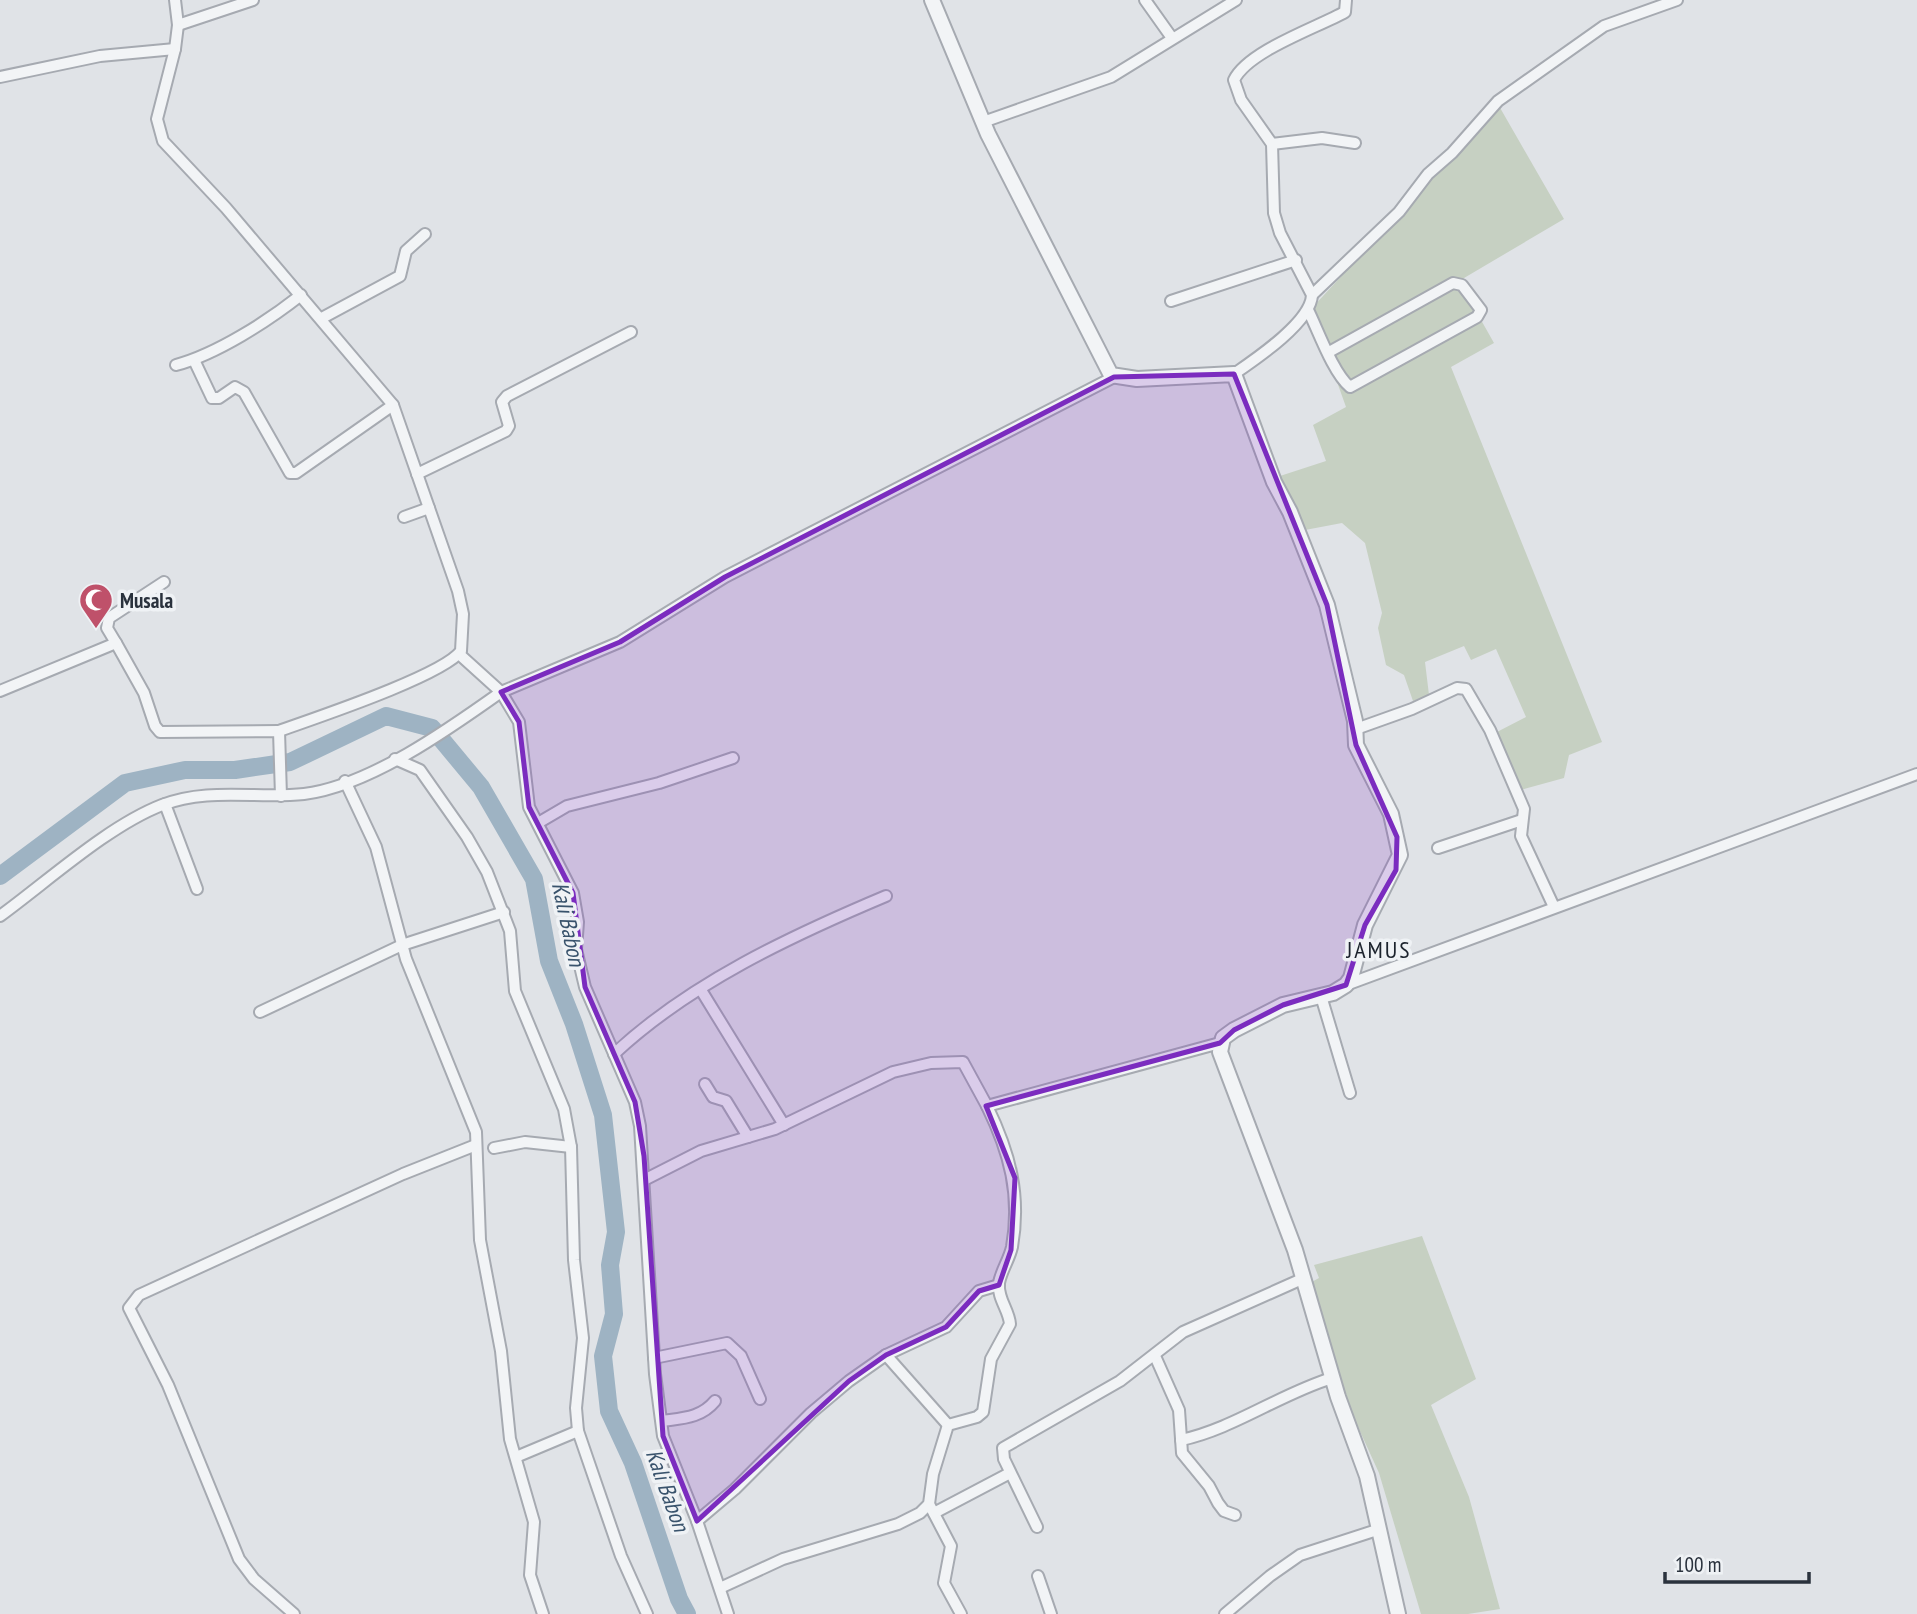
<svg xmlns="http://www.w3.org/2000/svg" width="1917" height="1614" viewBox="0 0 1917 1614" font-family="'PT Sans Narrow',sans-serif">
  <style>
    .grass { fill: #c6d0c2 }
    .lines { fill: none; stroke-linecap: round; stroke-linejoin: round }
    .river { stroke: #9eb3c3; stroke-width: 18 }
    .minor-casing { stroke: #a6aab1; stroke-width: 14 }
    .tertiary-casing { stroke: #a6aab1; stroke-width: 18 }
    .minor { stroke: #f2f4f6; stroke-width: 10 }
    .tertiary { stroke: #f2f4f6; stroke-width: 14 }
    .marked { fill: #7b2cbf; fill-opacity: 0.2; stroke: #7b2cbf; stroke-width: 5; stroke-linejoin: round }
    .labels { text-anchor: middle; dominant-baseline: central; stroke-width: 7; stroke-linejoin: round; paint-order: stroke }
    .poi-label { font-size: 21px; font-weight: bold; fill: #2a323d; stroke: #eff2f5; text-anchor: start }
    .water-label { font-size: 23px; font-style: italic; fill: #39536c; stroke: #eff2f5 }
    .quarter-label { font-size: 24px; letter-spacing: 2px; fill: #1c232d; stroke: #eff2f5 }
  </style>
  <rect width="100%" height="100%" fill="#e0e3e7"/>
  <g class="grass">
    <polygon points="1499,106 1564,219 1459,281 1494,343 1451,367 1602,742 1569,755 1564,778 1517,791 1495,733 1526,717 1496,649 1471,660 1464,646 1425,662 1429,695 1413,701 1404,675 1386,665 1378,628 1382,613 1365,543 1342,523 1305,530 1280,476 1326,461 1313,425 1346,407 1311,309"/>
    <polygon points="1422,1236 1476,1379 1431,1405 1469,1497 1500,1609 1468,1614 1421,1614 1379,1473 1348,1405 1308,1284 1319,1278 1314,1265"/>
  </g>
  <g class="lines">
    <polyline class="river" points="0,876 125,783 185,770 235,770 290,762 386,716 432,728 481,787 534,879 549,961 574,1024 603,1115 616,1232 610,1265 614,1314 603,1356 609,1411 633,1463 679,1599 687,1614"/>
    <g class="minor-casing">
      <g id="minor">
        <path d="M175 0 178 25 175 49 157 119 163 141 226 208 393 405 458 591 463 614 461 651C442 676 315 718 279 731"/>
        <polyline points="1145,0 1172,38"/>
        <polyline points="178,25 253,0"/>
        <polyline points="0,77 100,56 175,49"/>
        <polyline points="983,122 1111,77 1236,0"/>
        <polyline points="1272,144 1322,138 1355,143"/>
        <polyline points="1312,295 1399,212 1428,174 1452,153 1498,101 1604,26 1677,0"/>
        <polyline points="1171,301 1296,260"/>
        <path d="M1308 310C1318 330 1333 373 1350 387L1477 317 1481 310 1462 285 1453 283 1329 352"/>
        <polyline points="322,318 400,276 406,251 425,234"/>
        <polyline points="194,360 212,398 219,398 235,387 244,392 290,473 296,473 393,405"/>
        <path d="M176 365C217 354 268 321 301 295"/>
        <path d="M1234 374C1256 359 1311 322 1312 295L1280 233 1274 213 1272 144 1241 100 1234 80C1248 51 1316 28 1345 12L1346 0"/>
        <polyline points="417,474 506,431 509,426 502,402 507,396 631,332"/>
        <polyline points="404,517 429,508"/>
        <polyline points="116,643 144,693 155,726 160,732 279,731 281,796"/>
        <polyline points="0,691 116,643 107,628 109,618 164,582"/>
        <polyline points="1356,729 1412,709 1457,688 1466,689 1490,730 1524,809 1521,836 1554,907"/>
        <polyline points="395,759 420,770 467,837 487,872 510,931 515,991 564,1109 571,1147 574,1260 583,1338 576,1408 578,1431 621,1556 647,1614"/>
        <polyline points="345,781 376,847 406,959 476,1132 480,1240 501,1351 510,1439 534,1522 530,1575 543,1614"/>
        <polyline points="165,804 197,889"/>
        <polyline points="538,823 567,806 659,783 733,758"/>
        <polyline points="1438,848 1522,820"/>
        <path d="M0 916C48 881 108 826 162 805 208 787 256 799 304 794 369 786 449 729 501 692L459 654"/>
        <polyline points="1346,985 1917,774"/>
        <polyline points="701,990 784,1125"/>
        <polyline points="1321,996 1350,1093"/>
        <polyline points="260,1012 402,945 504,912"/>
        <path d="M614 1054C690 983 791 936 886 896"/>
        <polyline points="705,1084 713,1097 726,1101 748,1137"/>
        <polyline points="494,1148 525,1142 571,1147"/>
        <polyline points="646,1179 701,1151 775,1129 893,1072 931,1063 963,1062 987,1106 1220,1043"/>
        <polyline points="886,1355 948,1425"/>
        <polyline points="1155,1356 1179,1410 1182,1453 1209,1486 1218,1503 1224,1511 1235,1515"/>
        <polyline points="654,1358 727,1343 741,1356 760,1399"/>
        <path d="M662 1421C683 1418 701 1418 715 1401"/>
        <path d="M1181 1440C1233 1429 1280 1394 1332 1378"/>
        <polyline points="516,1457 578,1431"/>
        <polyline points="929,1504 951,1546 944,1583 961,1614"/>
        <polyline points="934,1513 1010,1473"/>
        <polyline points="697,1521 735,1489 811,1413 849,1381 886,1355 946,1327 979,1291 999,1285"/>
        <polyline points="1037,1527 1004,1459 1003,1448 1120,1381 1183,1332 1302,1279"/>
        <polyline points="1038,1576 1051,1614"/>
        <path d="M720 1588 783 1559 898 1524 920 1513 929 1504 933 1474 948 1425 977 1417 983 1412 991 1359 1010 1324C1009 1310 997 1298 999 1283 1001 1271 1009 1260 1012 1247 1021 1195 1010 1153 987 1106"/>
        <polyline points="294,1614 254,1579 239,1559 168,1385 129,1308 139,1295 403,1174 476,1145"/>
        <polyline points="728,1614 697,1521 663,1436 655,1374 640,1126 635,1102 585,987 576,949 578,922 573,893 529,807 519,722 501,692 620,642 725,577 1114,377"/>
        <polyline points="1225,1614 1270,1576 1300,1555 1380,1529"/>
      </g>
    </g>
    <g class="tertiary-casing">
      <polyline id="tertiary" points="932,0 988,134 1111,375 1137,379 1234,374 1274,482 1290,512 1327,605 1355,721 1356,745 1391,814 1400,855 1365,925 1351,978 1346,985 1333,993 1283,1005 1234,1030 1223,1038 1220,1052 1295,1250 1338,1397 1367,1476 1398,1614"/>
    </g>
    <use href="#minor" class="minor"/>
    <use href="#tertiary" class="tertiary"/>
  </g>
  <path class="marked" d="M1234 374 1327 605 1356 745 1397 837 1396 870 1365 925 1346 985 1283 1005 1234 1030 1220 1043 986 1106 1015 1178 1011 1250 999 1285 979 1291 946 1327 886 1355 849 1381 697 1521 663 1436 644 1156 635 1102 585 987 573 893 529 807 519 722 501 692 620 642 725 577 1114 377Z"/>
  <defs>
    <g id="mosque-pin" transform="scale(1.75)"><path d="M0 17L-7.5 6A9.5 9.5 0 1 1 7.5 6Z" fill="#bf516a" stroke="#eff2f5"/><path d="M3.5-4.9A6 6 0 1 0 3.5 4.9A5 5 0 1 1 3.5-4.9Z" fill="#fff"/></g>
  </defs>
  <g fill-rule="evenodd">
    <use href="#mosque-pin" x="96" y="600"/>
  </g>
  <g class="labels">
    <g class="poi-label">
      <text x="120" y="600">Musala</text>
    </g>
    <g class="water-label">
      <text transform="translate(569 924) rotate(78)">Kali Babon</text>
      <text transform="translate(668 1490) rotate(70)">Kali Babon</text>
    </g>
    <g class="quarter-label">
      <text x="1379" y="949">JAMUS</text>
    </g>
  </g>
  <path d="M1665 1572v10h144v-10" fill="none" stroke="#2a323d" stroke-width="3.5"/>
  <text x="1675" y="1572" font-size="21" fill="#2a323d" stroke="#eff2f5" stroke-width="5" paint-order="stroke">100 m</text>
</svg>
